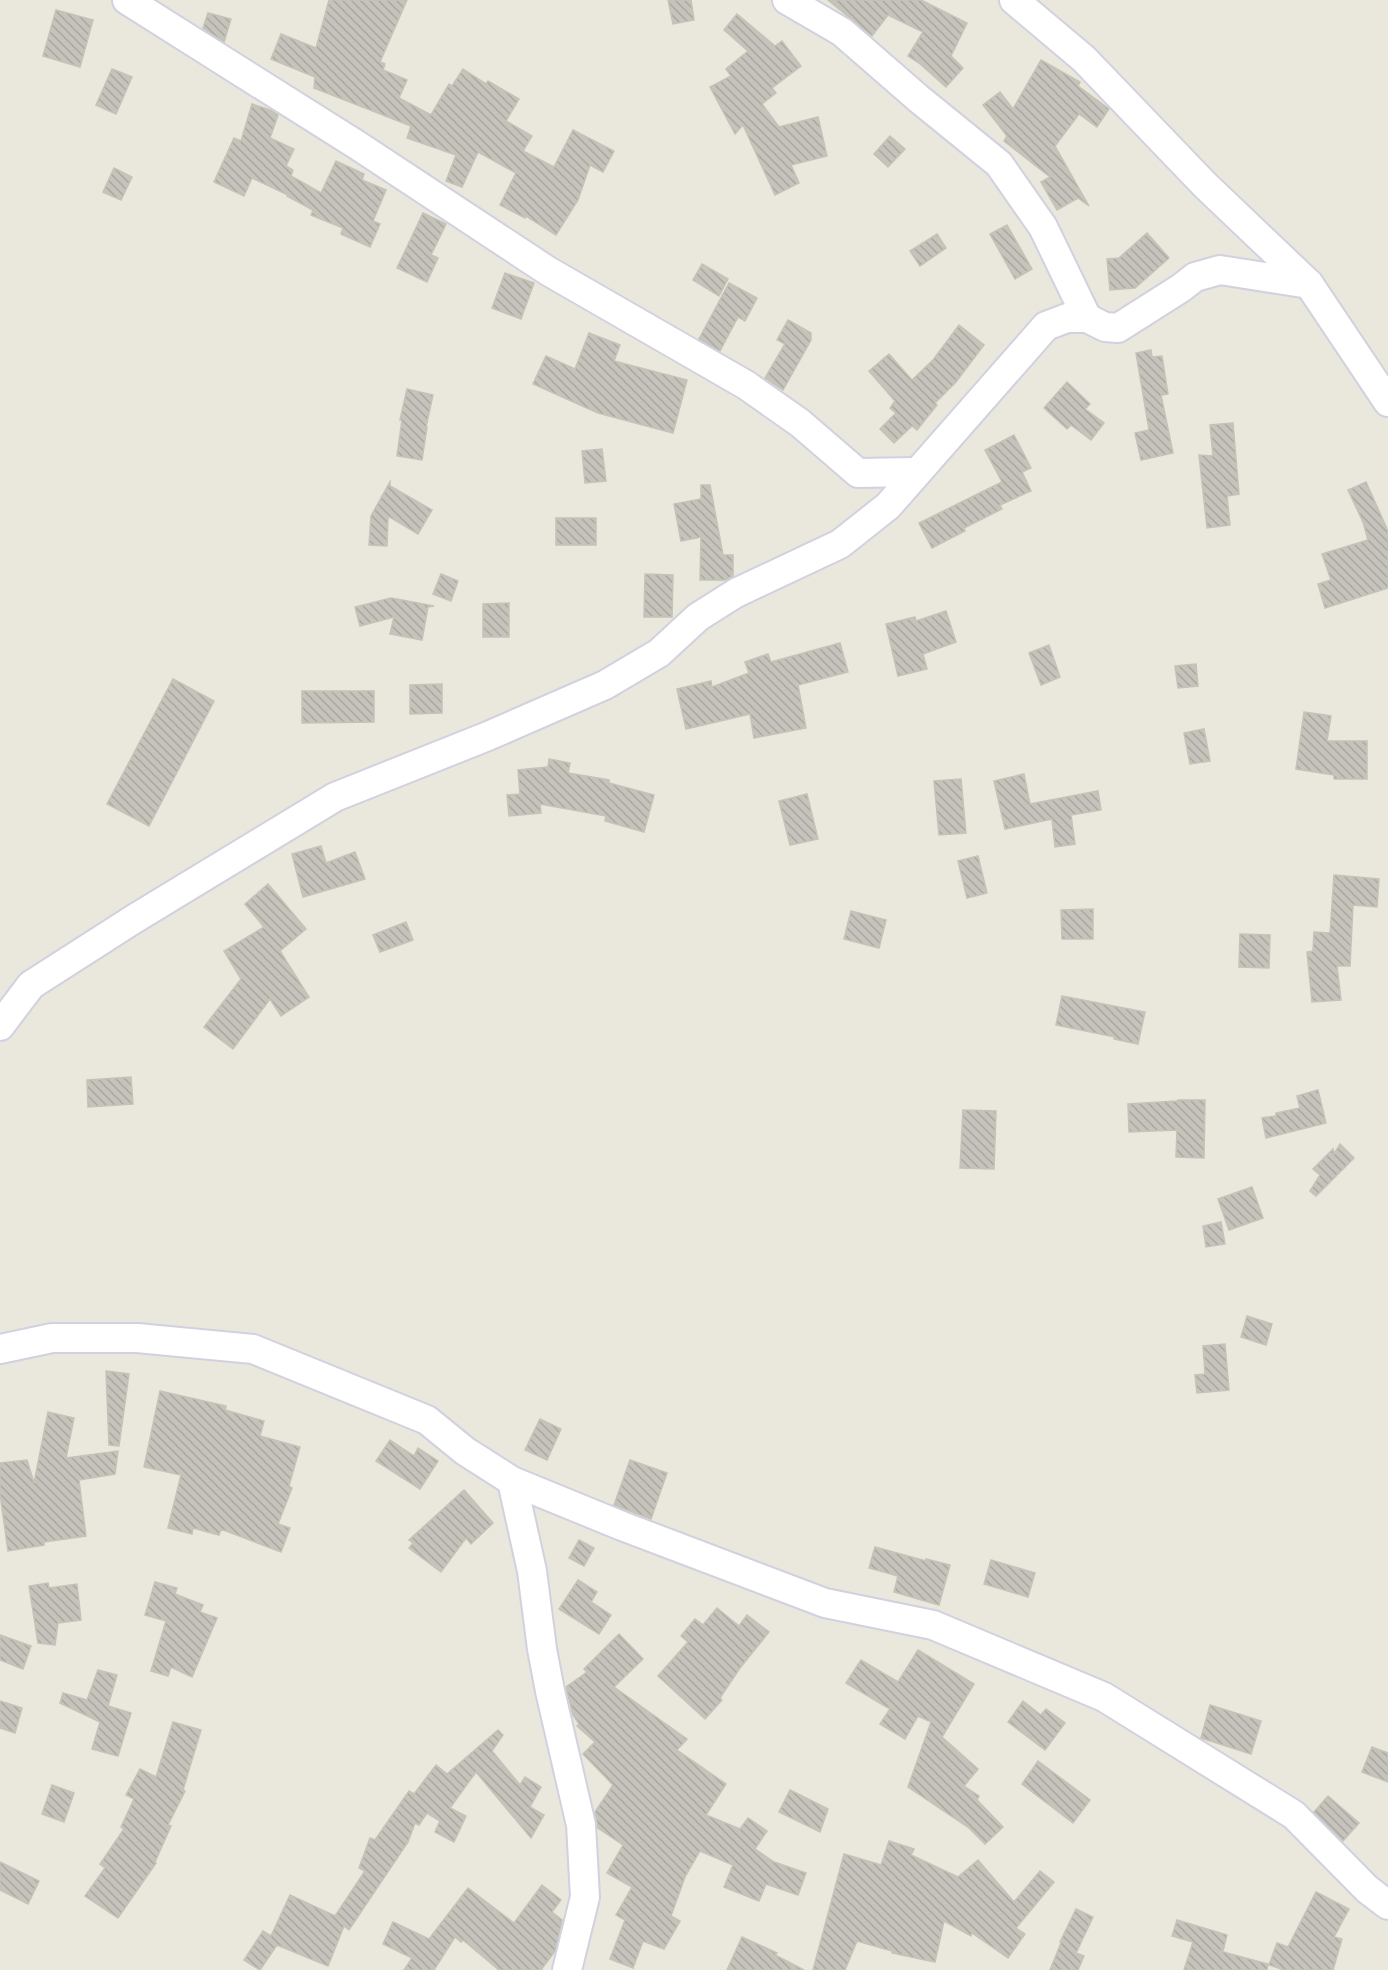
<svg xmlns="http://www.w3.org/2000/svg" width="1388" height="1970" viewBox="0 0 1388 1970" font-family="'Space Grotesk',sans-serif">
  <style>
    .building { fill: url(#building-back-hatch); stroke: #c5c3b6; stroke-width: 1.5 }
    .lines { fill: none; stroke-linecap: round; stroke-linejoin: round }
    .minor-casing { stroke: #d1d1e0; stroke-width: 32 }
    .minor { stroke: #fff; stroke-width: 28 }
  </style>
  <defs>
    <pattern id="building-back-hatch" width="6" height="6" patternUnits="userSpaceOnUse" patternTransform="scale(1.5)"><rect width="6" height="6" fill="#c5c3bb"/><path d="M-1 5l2 2M0 0l6 6M5-1l2 2" fill="none" stroke="#a9a8a1"/></pattern>
  </defs>
  <rect width="100%" height="100%" fill="#eae7dc"/>
  <g class="building">
    <polygon points="329,0 407,0 380,62 385,64 383,70 407,80 399,98 431,115 449,84 452,86 463,69 486,84 488,81 519,99 506,121 532,136 523,151 554,167 573,130 614,151 603,172 590,165 578,200 556,235 526,216 525,218 500,205 516,173 478,152 462,187 446,181 456,155 407,138 411,126 314,88 315,77 271,59 281,34 316,48"/>
    <polygon points="668,0 691,0 694,20 673,24"/>
    <polygon points="828,0 921,0 967,23 951,56 963,68 946,87 919,63 908,56 923,32 888,15 872,36"/>
    <polygon points="56,10 93,20 80,67 43,56"/>
    <polygon points="208,13 231,19 224,42 203,28"/>
    <polygon points="737,14 775,46 782,41 801,66 772,88 776,93 762,104 779,127 818,117 827,156 791,165 799,183 775,195 743,125 735,134 710,87 731,76 726,69 748,51 724,30"/>
    <polygon points="1041,60 1080,82 1078,86 1109,109 1097,127 1079,114 1055,146 1089,206 1078,198 1057,210 1041,182 1050,177 1004,141 1007,136 983,105 1000,92 1013,109"/>
    <polygon points="112,69 132,77 116,114 96,105"/>
    <polygon points="252,104 270,110 278,115 270,138 294,149 286,166 293,170 291,176 321,193 336,161 364,174 362,180 386,190 373,221 380,224 370,247 341,234 343,228 311,215 313,210 287,196 288,195 252,178 244,196 214,182 234,138 241,141"/>
    <polygon points="890,136 905,149 888,167 874,154"/>
    <polygon points="114,168 132,177 121,200 103,192"/>
    <polygon points="423,213 446,224 431,255 438,258 427,282 397,268"/>
    <polygon points="1007,225 1032,269 1015,279 990,234"/>
    <polygon points="1147,233 1169,258 1135,288 1110,290 1107,259 1119,258"/>
    <polygon points="937,234 946,248 920,266 910,251"/>
    <polygon points="702,264 728,279 719,296 693,280"/>
    <polygon points="505,273 534,283 521,319 492,308"/>
    <polygon points="729,283 757,298 745,321 738,317 720,351 699,339"/>
    <polygon points="788,320 811,333 811,340 783,390 765,378 785,344 777,340"/>
    <polygon points="959,325 984,345 956,382 935,403 937,405 917,430 912,426 894,443 880,429 896,413 890,408 895,401 869,371 889,354 912,380 933,360"/>
    <polygon points="589,333 620,345 614,361 687,380 673,433 598,413 533,384 546,356 575,369"/>
    <polygon points="1151,350 1152,357 1162,356 1168,394 1161,395 1173,453 1141,460 1135,433 1149,430 1136,353"/>
    <polygon points="1067,382 1090,404 1085,409 1104,423 1091,440 1071,425 1067,429 1044,408"/>
    <polygon points="407,389 433,395 426,427 427,427 422,460 397,456 402,420 400,420"/>
    <polygon points="1233,423 1239,494 1227,496 1230,525 1207,528 1199,455 1213,456 1210,425"/>
    <polygon points="1014,435 1031,468 1022,472 1031,491 1000,505 1002,509 964,528 965,531 932,548 919,523 1002,482 985,450"/>
    <polygon points="602,449 606,481 585,483 582,451"/>
    <polygon points="390,482 390,486 432,510 418,534 388,516 387,546 369,545 371,516"/>
    <polygon points="1366,482 1388,531 1388,588 1325,608 1318,584 1331,580 1322,554 1368,540 1363,522 1348,490"/>
    <polygon points="701,485 710,485 723,555 733,555 733,576 725,580 700,580 701,537 681,541 674,504 701,499"/>
    <rect x="556" y="518" width="40" height="27"/>
    <polygon points="441,574 458,581 451,601 433,594"/>
    <polygon points="645,574 673,575 672,617 644,617"/>
    <polygon points="391,598 434,606 428,607 422,640 390,634 394,617 360,626 355,607"/>
    <polygon points="509,603 509,637 483,637 483,604"/>
    <polygon points="946,611 956,642 923,654 927,669 898,676 886,624 915,617 916,621"/>
    <polygon points="840,643 848,672 798,685 806,728 754,738 750,714 686,729 677,689 711,681 712,687 749,673 745,662 768,654 771,662"/>
    <polygon points="1049,645 1060,677 1041,685 1029,653"/>
    <polygon points="1196,664 1198,686 1178,688 1175,666"/>
    <polygon points="173,679 214,701 149,826 107,804"/>
    <polygon points="442,684 442,713 410,714 410,685"/>
    <polygon points="302,691 374,691 374,722 302,723"/>
    <polygon points="1304,712 1331,716 1327,741 1367,741 1367,779 1334,779 1334,775 1296,769"/>
    <polygon points="1204,729 1210,761 1190,764 1184,733"/>
    <polygon points="549,759 570,763 568,773 609,780 609,783 654,795 644,832 605,821 606,816 540,804 541,813 509,816 507,795 520,794 518,770 548,767"/>
    <polygon points="1024,774 1030,804 1098,791 1101,810 1071,815 1075,844 1055,847 1052,819 1005,829 994,781"/>
    <polygon points="961,779 966,833 939,835 934,781"/>
    <polygon points="807,794 818,839 790,845 779,801"/>
    <polygon points="321,846 326,863 355,852 365,879 303,897 292,854"/>
    <polygon points="978,856 987,893 967,898 958,861"/>
    <polygon points="1334,875 1379,879 1377,907 1353,905 1350,966 1337,966 1341,1000 1312,1002 1307,952 1313,951 1314,932 1330,933"/>
    <polygon points="268,884 306,929 280,951 309,997 281,1016 270,999 233,1049 204,1027 241,979 224,951 264,927 245,904"/>
    <polygon points="1093,909 1093,939 1062,939 1061,910"/>
    <polygon points="851,911 886,920 879,948 844,939"/>
    <polygon points="406,922 413,940 380,952 373,935"/>
    <polygon points="1240,934 1270,935 1269,968 1239,967"/>
    <polygon points="1062,996 1145,1012 1138,1044 1114,1039 1115,1037 1056,1025"/>
    <polygon points="131,1077 133,1104 88,1107 87,1080"/>
    <polygon points="1318,1090 1326,1123 1266,1138 1262,1118 1276,1116 1276,1113 1300,1108 1297,1096"/>
    <polygon points="1178,1100 1205,1100 1204,1158 1176,1157 1177,1130 1129,1132 1128,1104 1177,1101"/>
    <polygon points="963,1110 996,1111 994,1169 960,1168"/>
    <polygon points="1340,1144 1354,1158 1316,1196 1310,1191 1320,1175 1313,1169 1333,1149 1334,1154"/>
    <polygon points="1252,1187 1263,1218 1229,1230 1218,1199"/>
    <polygon points="1221,1222 1225,1244 1206,1247 1203,1226"/>
    <polygon points="1247,1316 1272,1324 1266,1345 1241,1337"/>
    <polygon points="1225,1344 1229,1390 1197,1393 1195,1375 1205,1374 1203,1346"/>
    <polygon points="106,1371 129,1374 119,1446 109,1445"/>
    <polygon points="160,1391 226,1406 225,1410 264,1421 260,1436 300,1447 289,1486 292,1488 278,1524 290,1528 281,1552 221,1529 219,1535 193,1528 192,1534 168,1528 181,1475 144,1467"/>
    <polygon points="48,1412 74,1418 66,1458 118,1451 115,1474 79,1480 86,1536 44,1542 44,1545 8,1551 0,1494 0,1463 27,1460 34,1483"/>
    <polygon points="540,1419 561,1429 547,1460 525,1450"/>
    <polygon points="390,1440 414,1456 418,1448 438,1461 420,1489 376,1461"/>
    <polygon points="630,1460 667,1473 651,1519 614,1505"/>
    <polygon points="464,1490 493,1523 471,1544 466,1538 441,1572 409,1548 413,1543 409,1540"/>
    <polygon points="579,1540 594,1548 584,1566 569,1558"/>
    <polygon points="875,1547 926,1561 926,1559 950,1565 939,1605 894,1592 898,1576 869,1568"/>
    <polygon points="991,1560 1035,1573 1028,1597 984,1584"/>
    <polygon points="578,1580 597,1592 591,1602 611,1615 599,1634 559,1609"/>
    <polygon points="155,1582 177,1588 175,1594 203,1605 200,1612 217,1618 192,1677 171,1667 168,1676 151,1671 166,1621 145,1615"/>
    <polygon points="48,1583 49,1588 77,1584 81,1620 58,1623 55,1645 38,1643 29,1586"/>
    <polygon points="717,1608 739,1626 747,1615 769,1632 740,1668 720,1698 722,1700 705,1719 658,1676 688,1642 681,1636 695,1619 703,1625"/>
    <polygon points="619,1634 643,1659 614,1687 687,1739 677,1750 726,1784 706,1815 740,1829 748,1818 767,1831 755,1849 774,1862 806,1873 798,1895 766,1884 759,1901 724,1887 733,1865 700,1851 685,1877 671,1916 680,1921 664,1949 643,1941 633,1968 610,1959 625,1920 616,1915 632,1887 607,1873 623,1845 598,1828 595,1812 613,1785 583,1754 595,1742 577,1726 579,1724 573,1715 566,1687 587,1672 584,1669"/>
    <polygon points="0,1635 31,1646 23,1669 0,1660"/>
    <polygon points="918,1650 974,1684 942,1737 978,1769 964,1786 979,1796 977,1800 1003,1827 985,1844 969,1828 908,1787 931,1722 918,1716 905,1739 880,1724 890,1709 846,1683 861,1660 898,1682"/>
    <polygon points="98,1670 117,1675 108,1706 131,1713 118,1756 92,1749 100,1722 60,1703 63,1693 87,1700"/>
    <polygon points="0,1701 22,1708 15,1733 0,1728"/>
    <polygon points="1023,1701 1041,1715 1046,1709 1065,1723 1045,1750 1008,1722"/>
    <polygon points="1210,1705 1261,1721 1251,1754 1201,1738"/>
    <polygon points="173,1722 201,1730 183,1790 185,1791 168,1825 171,1826 155,1862 156,1863 118,1918 85,1896 105,1868 100,1864 124,1829 121,1827 134,1799 126,1795 140,1769 156,1777"/>
    <polygon points="498,1730 503,1735 492,1751 520,1785 525,1777 541,1787 530,1807 544,1815 531,1838 476,1772 450,1808 466,1816 454,1842 435,1832 440,1821 427,1813 419,1825 415,1823 408,1842 349,1930 344,1926 328,1966 277,1945 260,1970 244,1960 263,1931 271,1936 290,1895 335,1916 365,1871 359,1868 370,1838 375,1840 409,1791 414,1794 436,1765 447,1774"/>
    <polygon points="1372,1747 1388,1753 1388,1782 1362,1772"/>
    <polygon points="1038,1761 1090,1800 1073,1823 1022,1784"/>
    <polygon points="52,1785 74,1793 64,1822 42,1814"/>
    <polygon points="790,1790 828,1809 820,1832 779,1812"/>
    <polygon points="1328,1796 1359,1823 1343,1841 1314,1812"/>
    <polygon points="889,1841 914,1849 911,1855 958,1877 978,1860 1014,1902 1040,1871 1054,1882 1016,1928 1025,1934 1008,1958 972,1933 971,1936 944,1921 935,1962 892,1953 892,1951 857,1941 845,1970 813,1970 844,1854 881,1865"/>
    <polygon points="0,1862 39,1881 28,1904 0,1890"/>
    <polygon points="542,1885 561,1900 552,1912 562,1920 555,1951 541,1970 499,1970 463,1940 461,1942 455,1937 434,1970 404,1970 412,1958 383,1944 393,1922 429,1939 468,1888 514,1923"/>
    <polygon points="1316,1892 1349,1909 1334,1937 1342,1939 1333,1970 1284,1970 1269,1965 1277,1943 1288,1947"/>
    <polygon points="1076,1909 1093,1917 1076,1953 1084,1956 1078,1970 1050,1970 1061,1943 1060,1942"/>
    <polygon points="1177,1920 1227,1935 1223,1951 1212,1949 1268,1964 1267,1970 1184,1970 1193,1942 1172,1936"/>
    <polygon points="742,1937 777,1953 775,1955 804,1970 727,1970"/>
  </g>
  <g class="lines">
    <g class="minor-casing">
      <g id="minor">
        <polyline points="127,0 357,145 548,271 746,385 800,423 858,473 916,472"/>
        <polyline points="787,0 842,32 919,99 999,164 1043,227 1087,318"/>
        <polyline points="1014,0 1084,59 1205,185 1309,284 1388,402"/>
        <polyline points="0,1026 31,985 134,919 335,797 488,736 605,685 659,653 698,617 736,593 840,544 888,506 1046,326 1067,318 1087,318 1105,327 1118,328 1181,288 1195,277 1220,270 1309,284"/>
        <polyline points="0,1349 52,1338 137,1338 253,1349 427,1420 465,1451 512,1481 622,1526 825,1603 933,1625 1104,1697 1294,1815 1367,1889 1388,1905"/>
        <polyline points="512,1481 532,1571 542,1649 550,1691 581,1825 585,1897 567,1970"/>
      </g>
    </g>
    <use href="#minor" class="minor"/>
  </g>
</svg>
